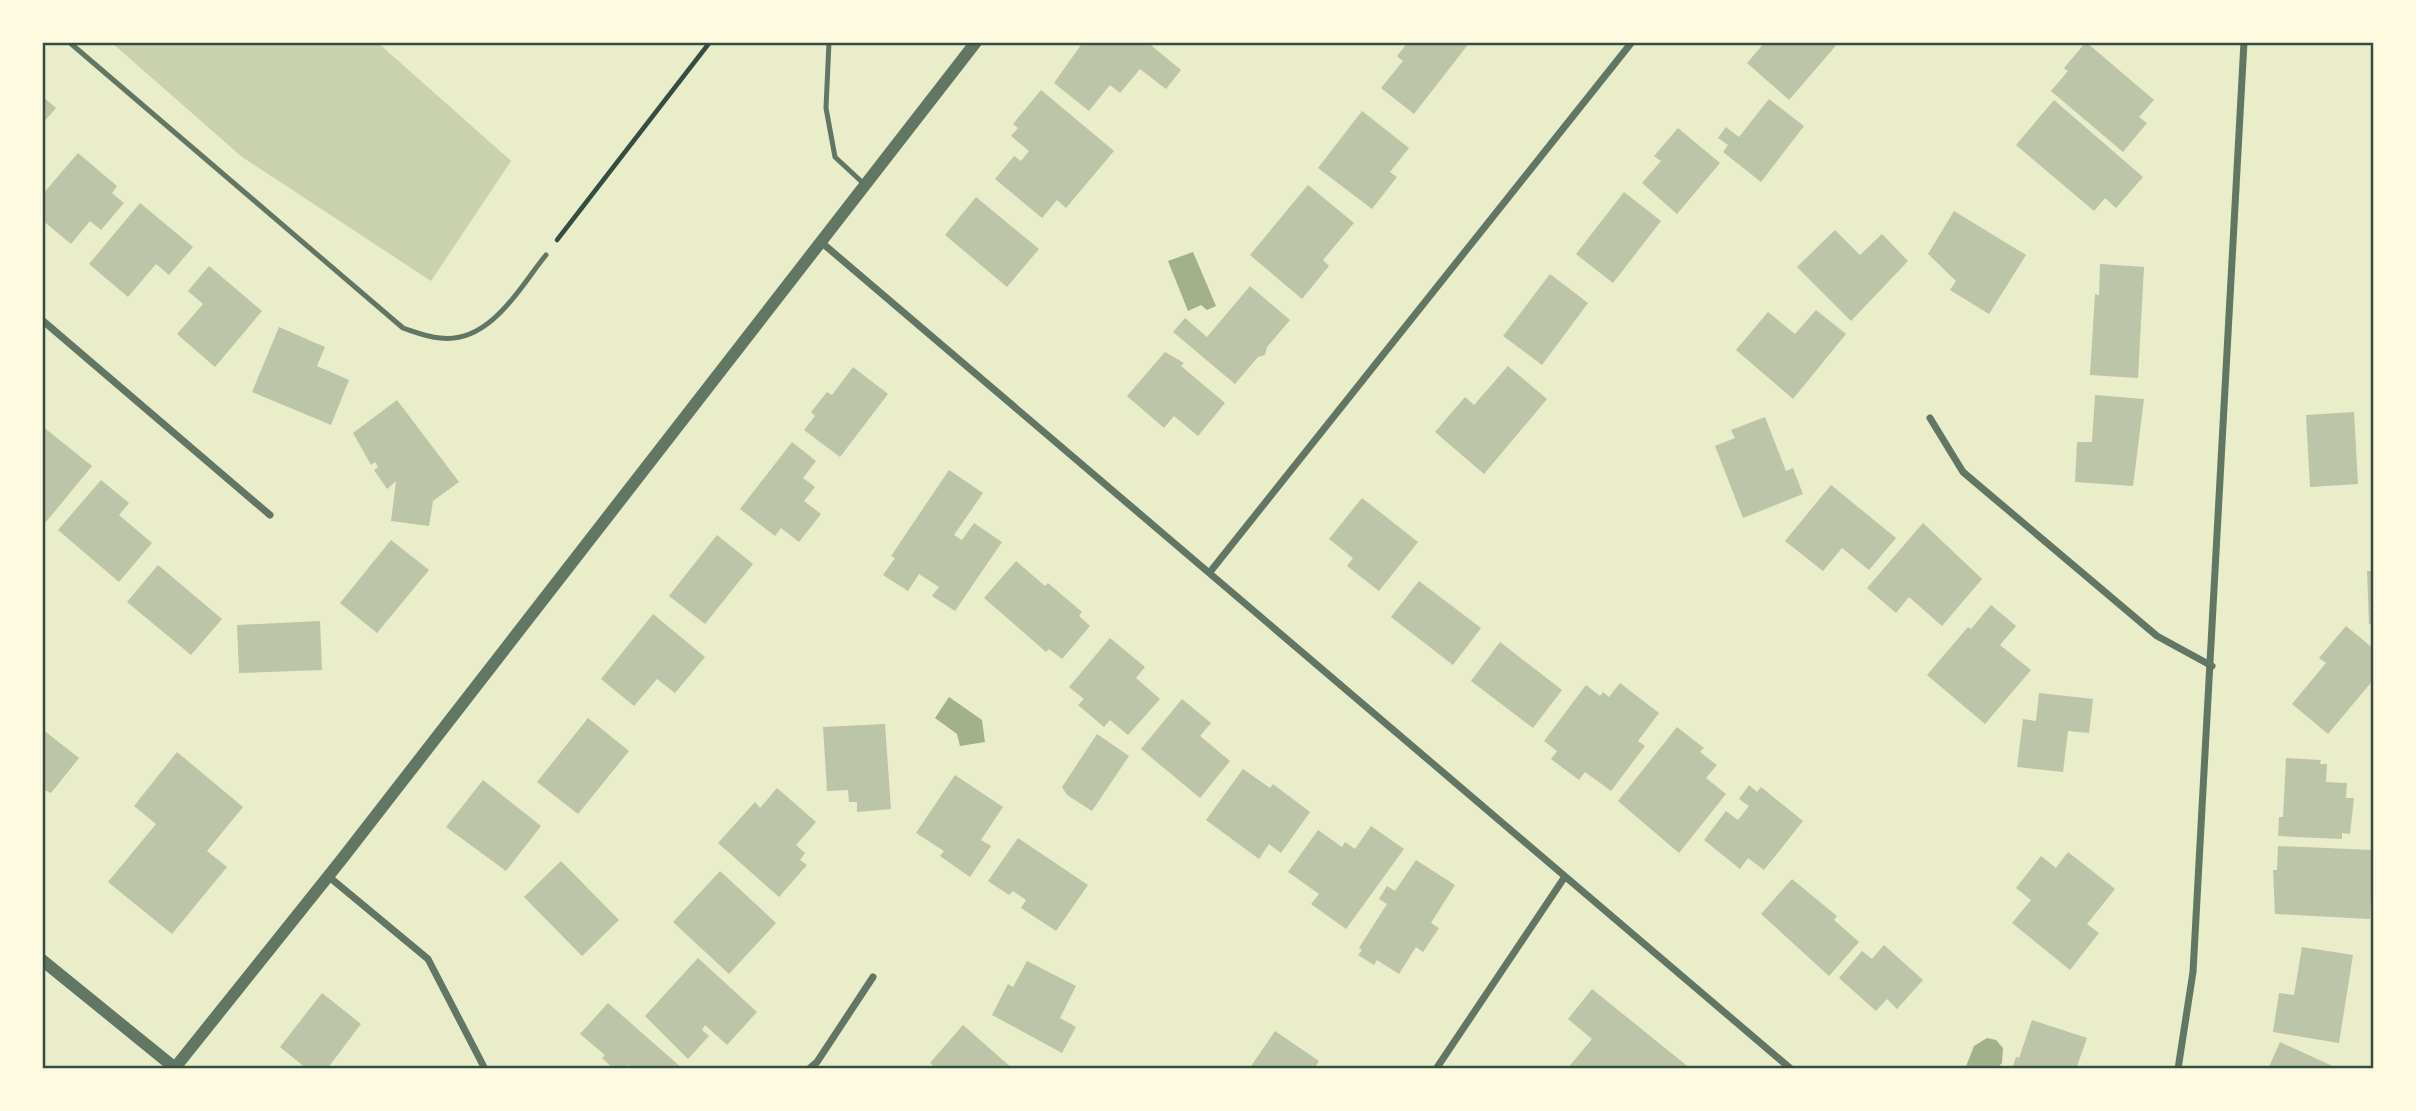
<svg xmlns="http://www.w3.org/2000/svg" width="2416" height="1111" viewBox="0 0 2416 1111" font-family="'Open Sans',sans-serif">
  <style>
    .green { fill: #cad2ad }
    .water { fill: #a3b18a }
    .building { fill: #bcc5a7 }
    .lines { fill: none; stroke-linecap: round; stroke-linejoin: round }
    .path { stroke: #344e41; stroke-width: 4.5 }
    .service { stroke: #617663; stroke-width: 5 }
    .minor { stroke: #617663; stroke-width: 7 }
    .tertiary { stroke: #617663; stroke-width: 12 }
    .neatline { fill: none; stroke: #344e41; stroke-width: 2.5 }
  </style>
  <rect width="100%" height="100%" fill="#e9edc9"/>
  <polygon class="green" points="111,42 377,42 511,161 431,281 242,157"/>
  <g class="water">
    <polygon points="1193,252 1216,306 1207,310 1201,305 1188,311 1168,261"/>
    <polygon points="949,697 982,720 985,742 960,746 957,734 935,718"/>
    <polygon points="1987,1038 1996,1040 2003,1048 2002,1063 1996,1069 1965,1069 1974,1046"/>
  </g>
  <g class="building">
    <polygon points="1083,42 1147,42 1181,70 1166,89 1140,69 1120,93 1110,85 1089,111 1054,83"/>
    <polygon points="1408,42 1470,42 1414,114 1381,88 1403,61 1397,56"/>
    <polygon points="1765,42 1839,42 1789,100 1747,63"/>
    <polygon points="2086,42 2154,100 2139,117 2147,123 2123,152 2051,91 2068,71 2064,68"/>
    <polygon points="1041,90 1114,151 1066,208 1057,200 1042,218 995,179 1014,156 1021,161 1029,151 1011,136 1018,128 1013,124"/>
    <polygon points="42,96 56,108 42,124"/>
    <polygon points="1769,99 1804,126 1761,182 1723,152 1728,145 1718,138 1726,127 1739,137"/>
    <polygon points="2054,100 2143,177 2116,208 2105,198 2094,211 2016,145"/>
    <polygon points="1362,111 1409,148 1390,172 1397,177 1372,209 1318,168"/>
    <polygon points="1678,128 1720,163 1677,214 1642,183 1661,161 1654,156"/>
    <polygon points="78,153 117,186 112,193 124,203 101,230 90,221 71,244 42,220 42,195"/>
    <polygon points="1308,185 1354,223 1323,260 1329,266 1302,299 1250,255"/>
    <polygon points="1624,192 1661,221 1613,283 1576,254"/>
    <polygon points="976,197 1039,249 1007,287 945,235"/>
    <polygon points="140,203 193,247 169,275 156,264 128,297 89,264"/>
    <polygon points="1954,211 2026,255 1989,314 1950,290 1956,281 1928,254"/>
    <polygon points="1835,230 1860,255 1882,234 1908,261 1851,321 1797,267"/>
    <polygon points="2100,264 2144,267 2138,378 2090,375 2095,294 2099,295"/>
    <polygon points="209,266 262,311 215,367 177,334 203,304 188,291"/>
    <polygon points="1550,274 1588,303 1542,365 1503,336"/>
    <polygon points="1250,286 1290,320 1267,347 1265,355 1258,357 1235,384 1173,332 1185,318 1207,337"/>
    <polygon points="1816,310 1846,334 1793,399 1736,350 1768,312 1795,334"/>
    <polygon points="279,327 325,347 317,366 349,380 331,425 252,392"/>
    <polygon points="1165,352 1184,363 1181,366 1225,403 1198,436 1174,416 1164,428 1127,396"/>
    <polygon points="1508,366 1547,399 1484,474 1435,432 1465,397 1474,405"/>
    <polygon points="853,367 888,394 840,457 804,430 815,416 811,412 827,392 832,395"/>
    <polygon points="2095,395 2144,399 2133,486 2075,482 2077,442 2092,442"/>
    <polygon points="397,400 459,482 433,501 429,526 391,521 396,481 387,489 374,470 378,467 375,462 371,465 353,433"/>
    <polygon points="2354,412 2358,484 2310,487 2306,415"/>
    <polygon points="1765,417 1786,471 1793,468 1803,494 1743,518 1715,446 1735,438 1731,430"/>
    <polygon points="42,426 92,466 46,522 42,519"/>
    <polygon points="792,442 816,461 803,478 815,487 804,501 821,514 799,542 781,528 775,536 740,509"/>
    <polygon points="949,470 983,493 954,535 962,540 974,523 1002,542 955,611 932,596 939,587 919,574 908,591 883,575 895,558 891,556"/>
    <polygon points="101,480 129,503 119,515 152,543 119,582 58,530"/>
    <polygon points="1831,485 1896,538 1869,570 1842,548 1823,571 1785,541"/>
    <polygon points="1362,498 1418,542 1379,591 1347,566 1353,558 1329,539"/>
    <polygon points="1923,523 1982,579 1942,626 1909,597 1896,613 1867,588"/>
    <polygon points="717,535 753,564 705,624 669,596"/>
    <polygon points="391,540 429,570 377,633 340,603"/>
    <polygon points="1016,561 1045,586 1048,583 1082,612 1079,616 1090,626 1062,659 1049,649 1046,652 984,598"/>
    <polygon points="158,565 222,619 191,655 127,602"/>
    <polygon points="2367,571 2374,571 2374,624 2369,624"/>
    <polygon points="1419,581 1481,628 1453,665 1391,617"/>
    <polygon points="1991,605 2016,626 2000,645 2031,670 1985,724 1927,675 1968,627 1971,629"/>
    <polygon points="653,614 705,657 675,693 657,679 634,706 601,679"/>
    <polygon points="320,621 322,670 239,673 237,625"/>
    <polygon points="2346,626 2374,649 2374,679 2328,734 2292,704 2326,663 2319,658"/>
    <polygon points="1110,638 1145,667 1136,678 1160,699 1128,735 1110,720 1104,727 1078,705 1084,699 1069,687"/>
    <polygon points="1500,642 1562,690 1533,728 1471,681"/>
    <polygon points="1620,683 1659,713 1638,741 1645,746 1611,791 1585,772 1579,780 1551,759 1557,751 1544,741 1586,685 1600,696 1603,692 1609,697"/>
    <polygon points="2039,693 2093,699 2089,733 2068,731 2063,772 2017,767 2023,719 2036,721"/>
    <polygon points="1182,699 1211,723 1200,736 1230,761 1200,798 1141,749"/>
    <polygon points="588,718 629,751 578,814 537,782"/>
    <polygon points="885,724 891,809 857,812 857,802 849,802 848,790 827,791 823,727"/>
    <polygon points="1677,727 1704,748 1700,752 1717,765 1706,778 1726,794 1679,853 1618,801"/>
    <polygon points="42,729 79,758 51,793 42,789"/>
    <polygon points="1097,734 1129,756 1092,811 1067,795 1062,787"/>
    <polygon points="177,752 243,807 207,851 227,867 172,934 108,882 156,824 134,806"/>
    <polygon points="2286,758 2321,760 2320,764 2327,764 2326,782 2347,783 2346,798 2354,798 2350,834 2342,833 2342,839 2278,836 2279,817 2283,817"/>
    <polygon points="1243,769 1270,788 1273,784 1310,812 1281,853 1269,844 1259,859 1206,820"/>
    <polygon points="955,775 1003,807 981,840 991,846 970,877 940,856 944,851 916,833"/>
    <polygon points="483,780 541,826 506,871 446,827"/>
    <polygon points="1749,785 1757,792 1761,787 1803,821 1764,870 1748,858 1740,869 1704,840 1726,811 1738,820 1749,806 1739,799"/>
    <polygon points="777,788 816,822 796,845 805,853 800,860 807,865 779,897 718,843 755,802 760,808"/>
    <polygon points="1371,826 1404,849 1346,929 1311,904 1319,894 1288,872 1318,830 1342,847 1345,842 1355,849"/>
    <polygon points="1018,838 1088,885 1056,931 1021,908 1026,900 1013,891 1009,895 988,881"/>
    <polygon points="2278,846 2373,850 2370,919 2275,914 2273,870 2277,870"/>
    <polygon points="2068,852 2115,889 2087,924 2099,933 2070,970 2012,923 2031,900 2016,888 2041,856 2056,868"/>
    <polygon points="1416,860 1455,885 1431,923 1439,928 1423,952 1416,947 1399,974 1377,960 1374,965 1358,955 1362,950 1359,948 1387,904 1379,899 1387,886 1395,891"/>
    <polygon points="561,861 619,920 582,956 524,897"/>
    <polygon points="720,871 776,923 729,974 673,922"/>
    <polygon points="1792,879 1837,916 1834,920 1859,942 1829,976 1761,914"/>
    <polygon points="1884,945 1923,980 1897,1009 1887,999 1876,1011 1839,978 1862,951 1872,959"/>
    <polygon points="2302,947 2353,955 2339,1043 2273,1032 2279,993 2294,995"/>
    <polygon points="698,958 757,1012 727,1045 705,1025 702,1030 709,1036 688,1059 645,1016"/>
    <polygon points="1027,961 1076,986 1060,1018 1076,1027 1062,1053 992,1015 1008,984 1013,987"/>
    <polygon points="1592,989 1691,1069 1567,1069 1592,1039 1568,1019"/>
    <polygon points="322,993 361,1024 327,1069 307,1069 280,1047"/>
    <polygon points="608,1003 683,1069 634,1069 628,1065 624,1069 614,1069 602,1058 605,1055 580,1034"/>
    <polygon points="2032,1020 2087,1038 2076,1069 2012,1069 2016,1057 2019,1058"/>
    <polygon points="963,1025 1013,1069 937,1069 930,1063"/>
    <polygon points="1275,1031 1319,1061 1314,1069 1249,1069"/>
    <polygon points="2280,1042 2339,1069 2268,1069"/>
  </g>
  <g class="lines">
    <polyline class="path" points="557,240 710,42"/>
    <g class="service">
      <path d="M69 42 403 328C415 332 427 337 440 338 490 344 519 288 546 255"/>
      <polyline points="829,42 826,108 835,157 863,183"/>
    </g>
    <g class="minor">
      <polyline points="821,242 1791,1069"/>
      <polyline points="42,320 270,515"/>
      <polyline points="1930,418 1963,472 2157,636 2212,666"/>
      <polyline points="1210,572 1632,42"/>
      <polyline points="328,876 428,959 485,1069"/>
      <polyline points="809,1069 817,1062 873,977"/>
      <polyline points="1436,1069 1564,878"/>
      <polyline points="2178,1069 2193,972 2244,42"/>
    </g>
    <g class="tertiary">
      <polyline points="42,960 175,1068"/>
      <polyline points="174,1069 342,859 976,42"/>
    </g>
  </g>
  <rect width="2416" height="1111" fill="none" stroke="#fefae0" stroke-width="88"/>
  <rect x="44" y="44" width="2328" height="1023" class="neatline"/>
</svg>
